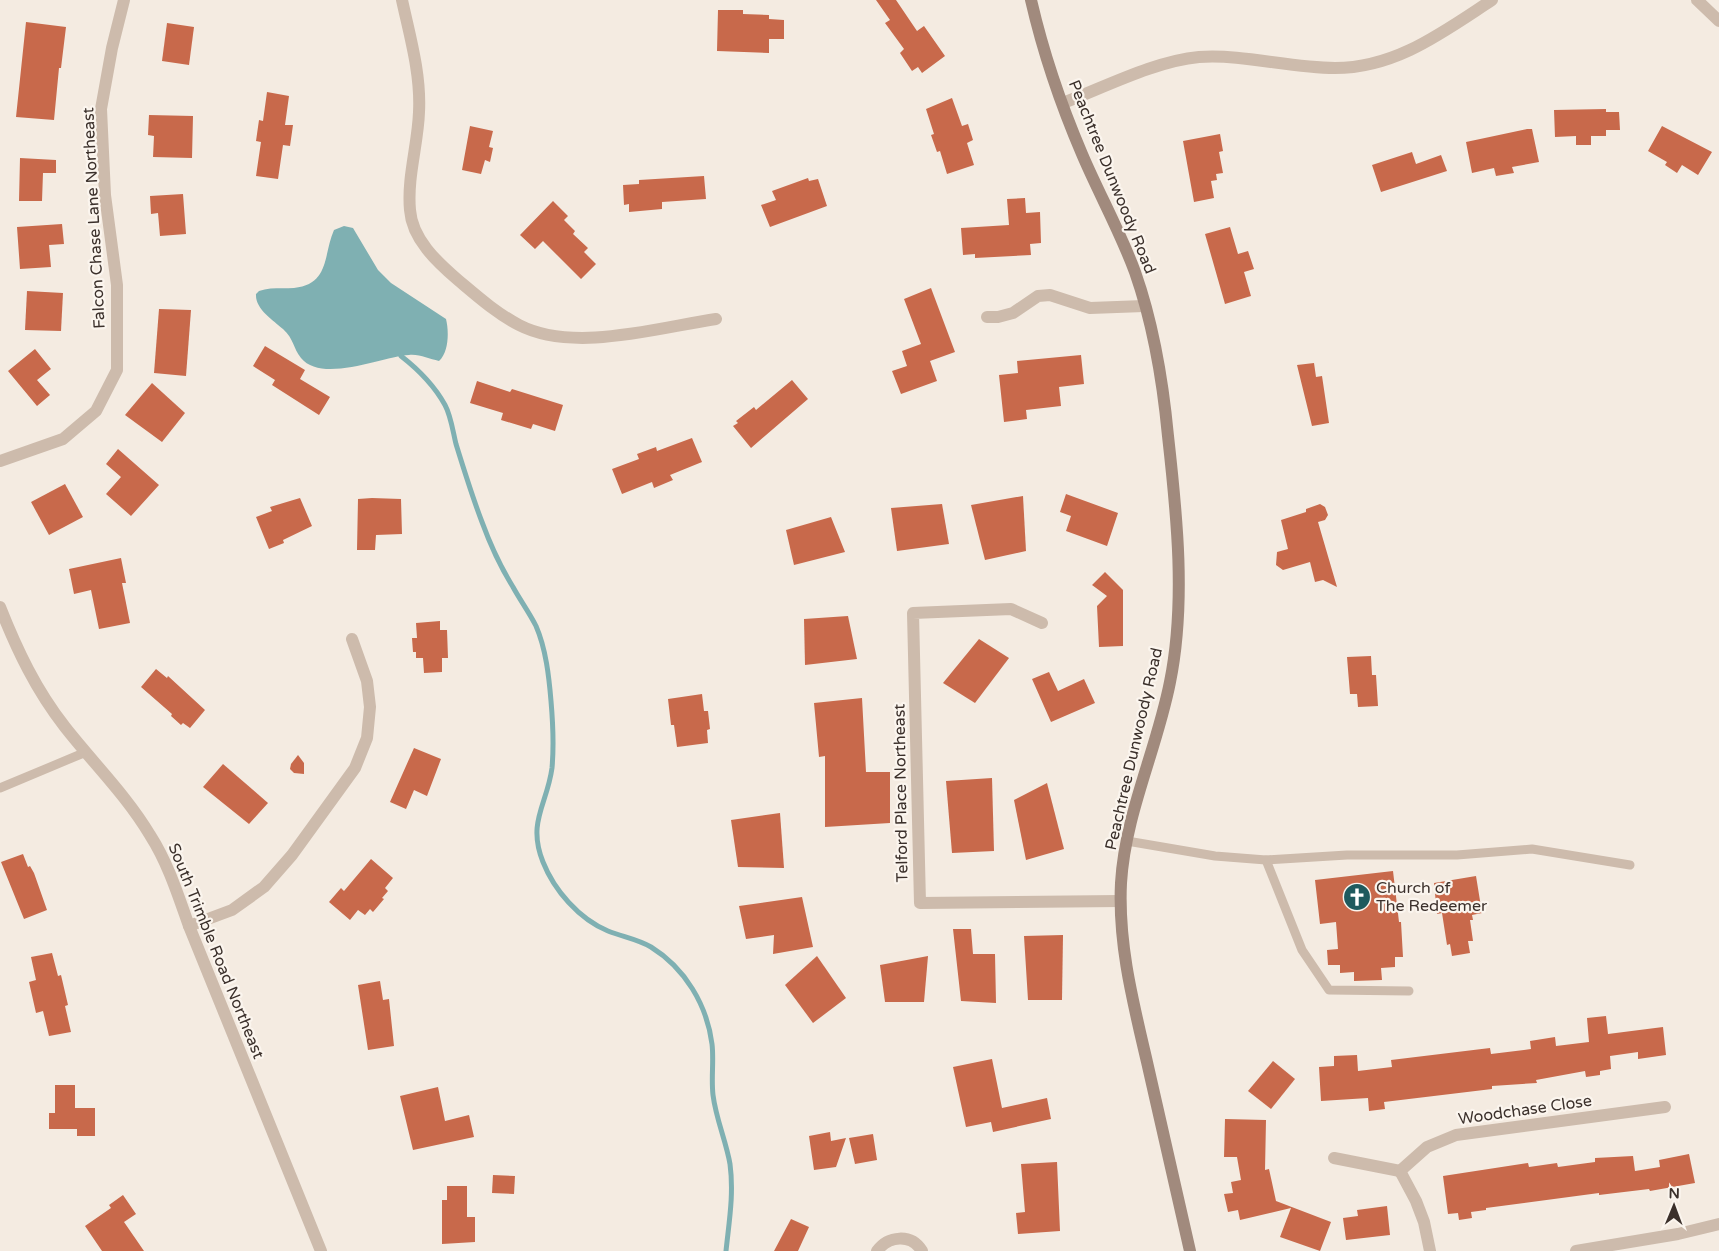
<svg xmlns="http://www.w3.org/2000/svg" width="1719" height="1251" viewBox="0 0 1719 1251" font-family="'Varela Round',sans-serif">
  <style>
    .water { fill: #7fb0b2 }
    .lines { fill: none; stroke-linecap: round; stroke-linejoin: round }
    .stream { stroke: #7fb0b2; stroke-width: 5 }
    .building { fill: #c8694b }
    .service { stroke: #cdbbac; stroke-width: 9 }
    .minor { stroke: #cdbbac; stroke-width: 12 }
    .secondary { stroke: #a18a7d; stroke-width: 12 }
    .labels { text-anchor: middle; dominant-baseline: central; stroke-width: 4.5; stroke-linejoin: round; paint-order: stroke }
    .street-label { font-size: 16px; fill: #3b302b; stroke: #fbf5ee }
    .poi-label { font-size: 16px; fill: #3b302b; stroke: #fbf5ee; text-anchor: start }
  </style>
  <rect width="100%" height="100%" fill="#f4ebe1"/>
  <path class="water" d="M344 226 353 228 378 270 391 283 446 319C449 331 449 352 439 361 429 359 420 354 409 355 384 356 322 384 301 358 293 348 294 339 283 329 273 320 255 309 256 294L259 291C270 287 283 289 294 288 330 284 323 255 334 230Z"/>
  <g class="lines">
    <path class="stream" d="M401 356C419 370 434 385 445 405 451 416 453 432 456 444 464 470 472 496 482 522 490 544 500 566 513 587 520 600 529 612 536 626 546 649 549 677 551 701 553 724 554 746 552 768 547 805 527 822 543 862 554 890 579 919 608 931 623 937 637 939 651 947 685 968 707 1005 712 1044 714 1061 711 1078 713 1095 716 1119 726 1141 730 1164 734 1194 729 1222 726 1251"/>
  </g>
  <g class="building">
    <polygon points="876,0 896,0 917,31 924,26 945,56 922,73 918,67 912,71 900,53 904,49 885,23 890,20"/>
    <polygon points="718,10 743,10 743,14 769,15 769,19 784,20 784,39 769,39 769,53 717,51"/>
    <polygon points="26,22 66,27 61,68 59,68 54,120 16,117"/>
    <polygon points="167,23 194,27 189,65 162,61"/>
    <polygon points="267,92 289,96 285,125 293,125 290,146 283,145 278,179 256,176 261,142 256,141 259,120 263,121"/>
    <polygon points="952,98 962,126 968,124 973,140 967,143 974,165 947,174 940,151 937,152 931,135 934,134 926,109"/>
    <polygon points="1606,109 1606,112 1619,112 1620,130 1606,130 1606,136 1591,136 1591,145 1576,145 1576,136 1555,137 1554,110"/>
    <polygon points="149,115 193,116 192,158 153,157 154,136 148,135"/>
    <polygon points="470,126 493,131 489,147 493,148 490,162 485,160 481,174 462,170"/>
    <polygon points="1662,126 1712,152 1698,175 1682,165 1677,173 1665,165 1667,162 1648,151"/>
    <polygon points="1527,129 1532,129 1539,162 1512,167 1514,173 1496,176 1494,168 1472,173 1466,142"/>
    <polygon points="1220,134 1223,151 1219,152 1223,173 1216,174 1217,180 1211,181 1214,198 1194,202 1183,141"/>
    <polygon points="1412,152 1416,164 1441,155 1447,171 1381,192 1372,165"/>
    <polygon points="20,158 56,160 56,173 43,173 42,201 19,201"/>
    <polygon points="704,176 706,199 662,202 662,209 629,212 629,204 624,205 623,185 639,184 639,180"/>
    <polygon points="808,178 809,181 818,179 827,206 770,227 761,205 776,200 772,191"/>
    <polygon points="183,194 186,234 160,236 158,213 151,214 150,196"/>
    <polygon points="1025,198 1026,213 1040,212 1041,243 1030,244 1031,255 975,258 975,254 963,255 961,228 1009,225 1007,199"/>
    <polygon points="553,201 568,216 564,220 575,231 573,234 588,248 584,252 596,264 581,279 543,241 535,249 520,235"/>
    <polygon points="62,224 64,244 49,245 51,267 20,269 17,227"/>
    <polygon points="1230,227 1238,254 1248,251 1254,269 1244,272 1251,296 1225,304 1205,234"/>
    <polygon points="931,288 955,352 930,361 937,381 901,394 892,371 907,366 902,351 921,344 904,299"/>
    <polygon points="27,291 63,293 61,331 25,330"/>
    <polygon points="159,309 191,310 186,376 154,373"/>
    <polygon points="265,346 305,370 300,379 330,397 319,415 272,385 275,380 253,366"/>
    <polygon points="35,349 51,369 37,380 50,395 37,406 8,371"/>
    <polygon points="1081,355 1084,384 1059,387 1061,406 1026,410 1027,419 1004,422 999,375 1018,373 1017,361"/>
    <polygon points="1314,363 1316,377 1322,376 1329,423 1312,426 1297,365"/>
    <polygon points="792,380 808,399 751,448 733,426 738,423 736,421 754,407 756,410"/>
    <polygon points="477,381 510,392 512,389 563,405 555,431 533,424 531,429 501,420 503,413 470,403"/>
    <polygon points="152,383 185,413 162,442 125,415"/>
    <polygon points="692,438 702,462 670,475 673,480 654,488 652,482 622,494 612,469 639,459 637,454 656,447 657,451"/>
    <polygon points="118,449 159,485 131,516 106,494 121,477 106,464"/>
    <polygon points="65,484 83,517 49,535 31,502"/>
    <polygon points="1066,494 1118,513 1107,546 1066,531 1071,516 1060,512"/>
    <polygon points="1023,496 1026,551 985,560 971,505"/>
    <polygon points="300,498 312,526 283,540 284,543 269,549 256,517 272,511 270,507"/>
    <polygon points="372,498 401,499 402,534 376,535 375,550 357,550 358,499"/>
    <polygon points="942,504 949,544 897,551 891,508"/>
    <polygon points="1320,504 1325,507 1328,515 1325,520 1318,522 1337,587 1323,580 1315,582 1310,562 1283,570 1276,565 1277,552 1288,549 1281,520 1306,512 1306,509"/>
    <polygon points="831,517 845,552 794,565 786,530"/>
    <polygon points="121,558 126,583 122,583 130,623 99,629 91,590 74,594 69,569"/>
    <polygon points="1105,572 1123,590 1123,646 1099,647 1097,606 1107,596 1092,585"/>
    <polygon points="848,616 857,659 805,665 804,619"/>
    <polygon points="440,621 440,630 447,630 448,658 442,658 442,672 424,673 423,658 416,658 416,652 413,652 412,638 417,638 416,623"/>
    <polygon points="979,639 1009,658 975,703 943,683"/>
    <polygon points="1371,656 1372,675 1376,675 1378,706 1358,707 1357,694 1350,694 1347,657"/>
    <polygon points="156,669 167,678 168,676 205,710 190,728 183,723 181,725 171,716 172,714 141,687"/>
    <polygon points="1049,672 1058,691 1084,679 1095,703 1051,722 1032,679"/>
    <polygon points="702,694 704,711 708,711 710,729 707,730 708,743 677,747 674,725 671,725 668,699"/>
    <polygon points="862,698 866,772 890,772 890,823 825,827 825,756 819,757 814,703"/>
    <polygon points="414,748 441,759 427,796 414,790 406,809 390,802"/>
    <polygon points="298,755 304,763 304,774 294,773 290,769 291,764"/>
    <polygon points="223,764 268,803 249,824 203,787"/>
    <polygon points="992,778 994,851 952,853 946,781"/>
    <polygon points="1047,783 1064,849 1026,860 1014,800"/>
    <polygon points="780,813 784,868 738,867 731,820"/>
    <polygon points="23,854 28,867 30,866 34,873 47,910 24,919 1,862"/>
    <polygon points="371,859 393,878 385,888 388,891 382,898 384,899 373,912 370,909 365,915 358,910 350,920 329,902 341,888 344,891"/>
    <polygon points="1393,871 1399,922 1401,922 1403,957 1395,957 1395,967 1381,968 1382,980 1354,981 1354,972 1340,973 1340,965 1328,965 1327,950 1338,949 1336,922 1320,924 1315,880"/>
    <polygon points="1476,876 1482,913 1472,915 1473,920 1470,920 1473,941 1468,941 1470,953 1452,956 1450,944 1447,945 1442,913 1437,914 1434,883"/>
    <polygon points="802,897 813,947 773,954 774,935 746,939 739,906"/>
    <polygon points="953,929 971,929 973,954 995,954 996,1003 961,1001"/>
    <polygon points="1063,935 1062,1000 1028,1000 1024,936"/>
    <polygon points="52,953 58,976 61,975 68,1005 65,1006 71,1032 49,1036 43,1011 36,1013 29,982 36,980 31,957"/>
    <polygon points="817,956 846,998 813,1023 785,985"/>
    <polygon points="928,956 924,1002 885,1002 880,965"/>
    <polygon points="380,981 383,1000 389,999 394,1046 368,1050 358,985"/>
    <polygon points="1606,1016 1608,1034 1663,1027 1666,1055 1638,1059 1638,1052 1610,1056 1611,1069 1600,1071 1600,1075 1586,1077 1585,1071 1536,1080 1537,1083 1492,1086 1492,1089 1384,1102 1385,1109 1369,1111 1368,1098 1321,1101 1319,1067 1334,1066 1334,1056 1357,1055 1358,1071 1392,1067 1391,1060 1490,1048 1491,1054 1531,1049 1530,1041 1555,1037 1556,1046 1589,1042 1587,1018"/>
    <polygon points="992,1059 1002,1108 1047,1098 1051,1119 993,1132 991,1122 966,1127 953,1067"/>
    <polygon points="1273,1061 1295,1079 1271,1109 1248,1091"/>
    <polygon points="55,1085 75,1085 75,1108 95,1108 95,1136 77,1136 77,1129 49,1129 49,1113 55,1113"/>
    <polygon points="438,1087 445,1121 469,1115 474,1137 413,1150 400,1096"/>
    <polygon points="1225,1119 1266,1120 1265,1170 1269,1169 1276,1201 1331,1222 1320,1251 1280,1237 1291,1208 1240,1220 1238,1210 1228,1212 1224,1194 1233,1193 1231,1182 1241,1180 1237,1157 1224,1157"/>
    <polygon points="830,1132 831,1141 846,1138 836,1167 814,1170 809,1136"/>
    <polygon points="873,1134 877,1160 855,1164 849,1138"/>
    <polygon points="1689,1154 1695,1183 1650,1191 1649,1189 1599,1195 1599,1193 1486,1208 1486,1210 1471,1212 1472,1218 1459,1220 1458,1213 1448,1214 1443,1176 1528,1163 1529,1167 1557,1163 1558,1167 1595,1162 1595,1158 1633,1156 1635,1171 1660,1167 1659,1160"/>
    <polygon points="1057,1162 1060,1231 1018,1234 1016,1213 1025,1212 1021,1164"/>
    <polygon points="493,1175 515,1176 514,1194 492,1193"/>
    <polygon points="447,1186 467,1186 467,1217 475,1217 475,1242 442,1244 442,1200 447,1200"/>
    <polygon points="123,1195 136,1214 124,1222 144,1251 102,1251 85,1226 111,1208 109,1205"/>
    <polygon points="1387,1206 1390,1235 1346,1240 1343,1218 1358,1216 1357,1210"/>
    <polygon points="791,1219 809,1227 798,1251 774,1251"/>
  </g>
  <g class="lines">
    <g class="service">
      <polyline points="0,788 86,752"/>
      <polyline points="1127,841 1215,856 1266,860 1347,855 1457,855 1532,849 1630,865"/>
      <polyline points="1266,860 1302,950 1329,990 1409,991"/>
    </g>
    <g class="minor">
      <path d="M402 0C410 37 421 74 419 112 418 144 407 177 410 210 412 239 437 262 458 280 477 296 496 313 519 325 573 353 657 328 716 319"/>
      <polyline points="1697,0 1719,21"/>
      <path d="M1063 103C1105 87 1155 61 1199 57 1245 54 1289 68 1335 68 1396 68 1443 32 1492 0"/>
      <polyline points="987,317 998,317 1013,313 1038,296 1050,295 1090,308 1144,306"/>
      <polyline points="0,461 63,439 96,411 117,370 117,285 105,195 101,109 112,48 124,0"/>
      <path d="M0 607C17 650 36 690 65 727 94 764 126 795 150 835 168 863 178 895 189 926L321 1251"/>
      <polyline points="1042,623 1011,609 913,613 920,903 1120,901"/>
      <polyline points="189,926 232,910 264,887 292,855 355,768 367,738 370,707 367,681 352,639"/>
      <polyline points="1334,1158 1400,1171"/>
      <polyline points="1400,1171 1427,1147 1456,1135 1665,1107"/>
      <polyline points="1400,1171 1416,1201 1424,1222 1430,1251"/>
      <path d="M877 1251C888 1236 911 1233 922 1251"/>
      <polyline points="1576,1251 1678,1234 1719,1224"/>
    </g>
    <path class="secondary" d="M1031 0C1043 52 1061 105 1082 154 1099 194 1120 231 1135 272 1153 323 1163 383 1168 436 1177 516 1186 603 1170 682 1157 749 1125 814 1121 883 1118 944 1133 1002 1147 1062 1161 1125 1176 1188 1190 1251"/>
  </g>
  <defs>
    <g id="church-disc" transform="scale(1.4375)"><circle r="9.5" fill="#1f5a5e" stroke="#fbf5ee"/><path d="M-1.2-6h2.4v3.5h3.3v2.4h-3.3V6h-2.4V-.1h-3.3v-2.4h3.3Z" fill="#fff"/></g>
  </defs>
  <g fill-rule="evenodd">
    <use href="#church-disc" x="1357" y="897"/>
  </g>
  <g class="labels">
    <g class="street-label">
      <text transform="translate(1112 177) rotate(68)">Peachtree Dunwoody Road</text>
      <text transform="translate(94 218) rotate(-93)">Falcon Chase Lane Northeast</text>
      <text transform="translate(1134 749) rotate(-77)">Peachtree Dunwoody Road</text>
      <text transform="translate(901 793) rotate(-91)">Telford Place Northeast</text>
      <text transform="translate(216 951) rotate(68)">South Trimble Road Northeast</text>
      <text transform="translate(1525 1110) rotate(-8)">Woodchase Close</text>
    </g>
    <g class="poi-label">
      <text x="1376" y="888">Church of<tspan x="1376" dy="18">The Redeemer</tspan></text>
    </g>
  </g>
  <g transform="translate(1674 1206) rotate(1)" stroke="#fbf5ee" stroke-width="4" paint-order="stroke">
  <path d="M0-4L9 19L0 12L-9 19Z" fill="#3b302b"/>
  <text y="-8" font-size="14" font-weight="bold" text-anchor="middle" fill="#3b302b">N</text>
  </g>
</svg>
